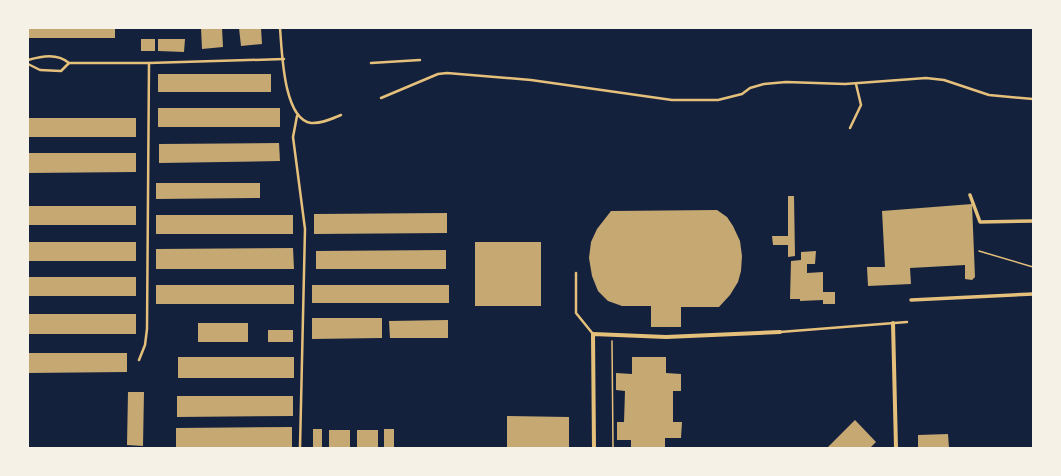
<svg xmlns="http://www.w3.org/2000/svg" width="1061" height="476" viewBox="0 0 1061 476" font-family="'Exo 2',sans-serif">
  <style>
    .building { fill: #c6a872 }
    .lines { fill: none; stroke-linecap: round; stroke-linejoin: round }
    .path { stroke: #e5c07b; stroke-width: 1.5 }
    .service { stroke: #e5c07b; stroke-width: 2.5 }
    .pedestrian { stroke: #e5c07b; stroke-width: 3.5 }
    .minor { stroke: #e5c07b; stroke-width: 4 }
  </style>
  <rect width="100%" height="100%" fill="#14213d"/>
  <g class="building">
    <rect x="28" y="28" width="87" height="10"/>
    <polygon points="201,28 222,28 223,47 202,49"/>
    <polygon points="239,28 261,28 262,44 241,46"/>
    <rect x="141" y="39" width="14" height="12"/>
    <polygon points="158,39 185,39 184,52 158,51"/>
    <rect x="158" y="74" width="113" height="18"/>
    <rect x="158" y="108" width="122" height="19"/>
    <rect x="28" y="118" width="108" height="19"/>
    <polygon points="279,143 280,161 159,163 159,144"/>
    <polygon points="28,153 136,153 136,172 28,173"/>
    <polygon points="156,183 260,183 260,198 156,199"/>
    <polygon points="788,196 794,196 795,256 788,257 788,245 773,245 772,236 788,236"/>
    <polygon points="972,204 975,277 972,280 965,279 965,265 910,268 911,284 868,286 867,267 885,267 882,211"/>
    <rect x="28" y="206" width="108" height="19"/>
    <polygon points="717,210 727,217 733,226 740,241 742,256 741,271 738,282 730,295 719,307 681,307 681,327 651,327 651,306 622,306 608,301 598,291 592,276 589,258 591,242 597,229 611,211"/>
    <polygon points="447,213 447,233 314,234 314,214"/>
    <rect x="156" y="215" width="137" height="19"/>
    <rect x="28" y="242" width="108" height="19"/>
    <rect x="475" y="242" width="66" height="64"/>
    <polygon points="293,248 294,269 156,269 156,249"/>
    <polygon points="446,250 446,269 316,269 316,251"/>
    <polygon points="816,251 815,264 807,264 807,273 823,272 823,292 835,292 835,304 823,304 823,300 800,301 800,299 790,299 791,261 801,260 801,252"/>
    <rect x="28" y="277" width="108" height="19"/>
    <rect x="156" y="285" width="138" height="19"/>
    <rect x="312" y="285" width="137" height="18"/>
    <rect x="28" y="314" width="108" height="20"/>
    <polygon points="312,318 382,318 382,338 312,339"/>
    <polygon points="448,320 448,338 390,338 389,321"/>
    <rect x="198" y="323" width="50" height="19"/>
    <rect x="268" y="330" width="25" height="12"/>
    <polygon points="28,353 127,353 127,372 28,373"/>
    <rect x="178" y="357" width="116" height="21"/>
    <polygon points="632,357 666,357 666,373 681,374 681,391 673,391 673,422 682,422 681,438 665,438 665,448 631,448 631,440 617,440 617,422 624,422 625,391 616,390 616,373 632,374"/>
    <polygon points="128,392 144,392 143,446 127,445"/>
    <polygon points="177,396 293,396 293,416 177,417"/>
    <polygon points="507,416 569,417 569,448 507,448"/>
    <polygon points="855,420 876,442 870,448 827,448"/>
    <polygon points="292,427 292,448 176,448 176,428"/>
    <rect x="313" y="429" width="9" height="19"/>
    <rect x="384" y="429" width="10" height="19"/>
    <rect x="329" y="430" width="21" height="18"/>
    <rect x="357" y="430" width="21" height="18"/>
    <polygon points="948,434 949,448 918,448 918,435"/>
  </g>
  <g class="lines">
    <g class="path">
      <polyline points="979,251 1033,267"/>
      <polyline points="612,341 613,448"/>
    </g>
    <g class="service">
      <path d="M280 28C282 50 283 119 311 123 321 124 331 119 341 115"/>
      <path d="M28 60C42 56 57 53 69 63H149L284 59"/>
      <polyline points="371,63 420,60"/>
      <polyline points="28,64 40,70 61,71 69,63"/>
      <polyline points="381,98 438,74 447,73 531,80 672,100 718,100 742,94 750,88 764,84 786,82 845,84 926,78 944,80 989,95 1033,99"/>
      <polyline points="297,116 293,137 305,229 300,448"/>
      <polyline points="850,128 861,105 856,84"/>
      <polyline points="576,273 576,313 593,334"/>
      <polyline points="780,332 907,322"/>
      <polyline points="139,360 145,345 147,329 149,63"/>
    </g>
    <g class="pedestrian">
      <polyline points="970,195 980,222 1033,221"/>
      <polyline points="911,300 1033,294"/>
    </g>
    <g class="minor">
      <polyline points="893,323 896,448"/>
      <polyline points="594,448 593,334 666,337 780,332"/>
    </g>
  </g>
  <rect width="1061" height="476" fill="none" stroke="#f6f1e7" stroke-width="58"/>
</svg>
